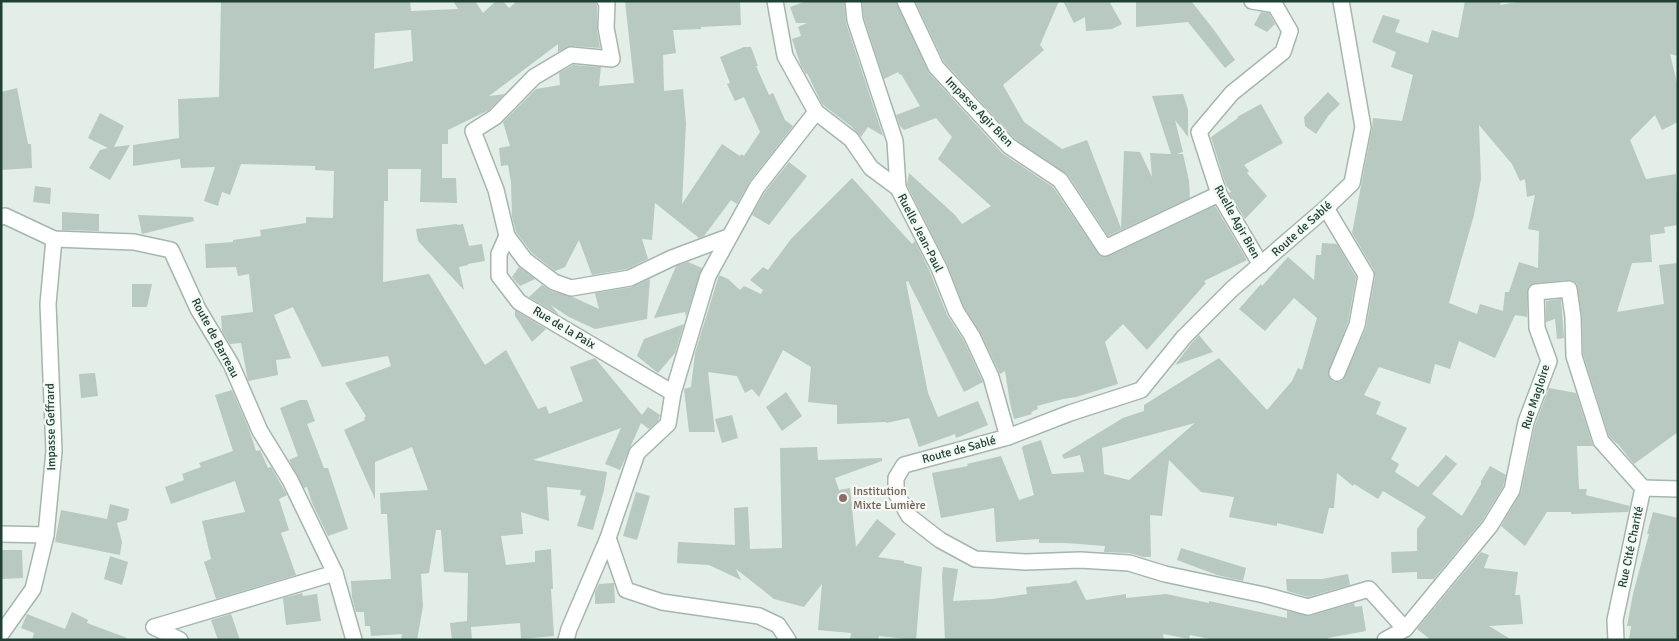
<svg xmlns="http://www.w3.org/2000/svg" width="1679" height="641" viewBox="0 0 1679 641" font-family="Signika,sans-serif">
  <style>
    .building { fill: #b7c9c0; fill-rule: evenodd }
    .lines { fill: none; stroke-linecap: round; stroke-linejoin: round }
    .minor-casing { stroke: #a4b7ae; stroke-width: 18 }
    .minor { stroke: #fff; stroke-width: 15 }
    .education-dot { fill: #8d6e63; stroke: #f3faf6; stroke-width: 2 }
    .labels { text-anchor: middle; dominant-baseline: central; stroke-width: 4.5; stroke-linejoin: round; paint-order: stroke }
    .street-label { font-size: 12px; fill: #1f4135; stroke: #f3faf6 }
    .education-label { font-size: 12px; fill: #785e54; stroke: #f3faf6; text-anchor: start }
  </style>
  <rect width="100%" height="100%" fill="#e2eee7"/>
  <g class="building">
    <path d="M221 1H410L411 11 458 9 453 1H475L483 13 496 1H503L509 8 517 1H596L597 6V30L600 48 571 46 558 52V44L489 96 505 94 489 110 448 130V144H442V178H456L457 203 420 202 421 169H388V201H384L383 282 429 274 485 365 506 350 538 409 546 406 549 414 583 401 570 367 595 358 642 415 648 407 660 415 658 421 649 429 641 423 620 470 605 464 621 428 533 460 607 472 604 490 593 530 577 526 586 496 580 495 581 490 547 487 549 521 521 512 523 534 501 536 506 565 535 562V551L551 549 553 589H551L554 636 521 639 520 623 471 627 472 640H452L450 623 467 621 468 573 444 572 441 530H436L429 573 421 574 423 606 417 640H401L402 634 371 636 370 626H365L364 612H356L352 598 351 581 391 579 387 514H381L380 493 428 490 412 447 375 462V499L344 430 365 420 364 418 366 416 345 383 391 366 388 356 322 367 293 307 274 315 291 358 276 360 278 375 248 381 241 343 230 344 222 331 221 316 253 312 249 274 238 276 236 267 206 268 205 244 233 242V240L261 236 260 230 306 223V217L333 218 334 171 315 170V166L241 164 230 195 222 192 218 206 204 201 215 167 181 168 180 159 133 166V145L179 138 178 99 219 97ZM411 30 413 61 374 69 375 33Z"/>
    <polygon points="625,1 740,1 741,25 701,27 701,29 673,30 676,53 663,55 664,91 683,89 686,123 682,204 722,144 740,156 741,154 744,156 760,132 744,97 735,101 727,84 730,83 720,57 744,47 751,47 758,66 756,66 769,95 773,93 785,120 793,126 750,181 737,204 731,200 704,236 699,238 655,203 652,240 642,239 648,259 627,269 592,275 579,240 565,267 555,271 532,253 516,232 512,217 511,182 508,165 501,166 499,148 510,146 503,122 536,89 560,85 559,73 573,65 601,67 599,86 634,83"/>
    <polygon points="806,1 844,1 846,23 883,136 868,127 861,137 852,127 822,104 807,73 806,74 801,66 792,39 801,36 798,27 807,23 796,23 790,7"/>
    <polygon points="862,1 896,1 929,73 1002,153 1053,187 1100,256 1109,256 1215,206 1247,260 1204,281 1206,283 1147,350 1123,324 1105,342 1118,384 1076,397 1063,399 1037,406 1038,409 1031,412 1032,414 1014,419 1010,403 1005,371 1000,374 980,332 964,307 947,264 907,185 909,173 955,215 962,224 991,206 938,159 952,137 936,118 904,130 900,126 896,115 920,106 901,74 900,75 898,72 884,79 864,18"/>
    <polygon points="915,1 1059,1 1040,45 1044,50 1003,85 1024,122 1062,149 1087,140 1121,228 1124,151 1140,152 1152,177 1150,153 1171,154 1152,96 1183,94 1188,110 1188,137 1175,120 1183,152 1177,154 1183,154 1189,181 1190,198 1108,236 1068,175 1015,139 944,62"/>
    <polygon points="1063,1 1114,1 1110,3 1122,24 1112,29 1086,31 1085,17 1074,23"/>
    <polygon points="1136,1 1191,1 1214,30 1235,60 1225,68 1188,22 1136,27"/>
    <path d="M1465 1H1501L1500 5 1523 1H1678V56L1670 54 1678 87V122L1662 130 1655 115 1630 140 1646 179 1676 174 1678 225 1664 227 1665 233 1650 235 1652 262 1632 263 1617 312 1664 304 1659 265 1678 263V432L1634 464 1617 443H1616L1609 436 1583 354 1582 316 1577 284 1573 281 1568 280 1535 283 1530 285 1528 288 1527 317 1515 315 1495 358 1459 341 1450 369 1435 364 1430 384 1379 367 1364 395 1381 402 1376 414 1407 428 1391 459 1399 464 1395 472 1418 487 1446 455 1457 464 1432 494 1462 516 1481 484V481L1490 466 1506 475 1503 487 1482 521 1434 579H1417V572L1392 573 1391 552 1417 551V529L1426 517 1383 491 1378 499 1354 484 1353 486 1337 473 1334 508H1329L1323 534 1277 523V526L1229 517 1234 497 1201 492 1169 460 1162 516 1150 515 1151 557H1143L1129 553 1104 552 1105 546 1066 543H1039V539L996 542 994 508 941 518 932 473 968 466 967 464 1001 456 1019 500 1034 495 1022 448 1023 446 1041 440 1052 474 1084 472 1080 455 1064 459 1062 455 1123 418 1144 411V405L1219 358 1267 410 1292 381 1298 368 1302 370 1317 318 1294 298 1265 331 1239 309 1261 284 1262 286 1288 257 1314 280 1316 255H1321L1322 243 1337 244 1356 277 1348 322 1328 374 1330 379 1334 382H1339L1343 380 1366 328 1375 277 1374 270 1352 233 1372 129 1373 118 1402 121 1413 75 1391 67 1396 52 1372 42 1383 15 1400 20 1395 32 1428 43 1432 30 1458 38ZM1479 125 1512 164 1520 181 1525 179 1527 197 1535 195 1528 229 1539 231 1538 268 1519 262 1509 292H1505L1503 311 1480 304 1477 314 1449 303 1474 215 1481 179ZM1195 423 1129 480 1104 474 1102 448Z"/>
    <polygon points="1261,12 1269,13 1275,24 1267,32 1254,25"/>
    <polygon points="17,88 28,144 31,144 32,168 1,170 1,92"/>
    <polygon points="1328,92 1340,104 1328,116 1316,134 1305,126 1304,117"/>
    <polygon points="1261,104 1283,143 1244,165 1249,171 1247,173 1267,196 1245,219 1229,193 1231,192 1226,185 1211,137 1238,118 1237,117"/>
    <polygon points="100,113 124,126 114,147 130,145 110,180 89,168 100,150 108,148 88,138"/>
    <polygon points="789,162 807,176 769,225 752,215 765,192"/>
    <polygon points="852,178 912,244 915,241 930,272 947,315 964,341 982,380 983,382 964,392 908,281 906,282 928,393 938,417 978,401 988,425 956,438 955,434 919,447 909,418 886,423 886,422 837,424 837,405 808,402 811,367 783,350 759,397 752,389 745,393 737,376 708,372 715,432 689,432 684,389 691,387 695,353 719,275 728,279 740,290 744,286 761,294 763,290 750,280 763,267 768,270 791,239"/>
    <polygon points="35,186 51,188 50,204 33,202"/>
    <polygon points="62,212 99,214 99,231 62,230"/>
    <polygon points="138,215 193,217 194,221 142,234"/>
    <polygon points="457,224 457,225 463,224 469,246 482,244 485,261 468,264 468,265 459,267 464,290 418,241 416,229"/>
    <polygon points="688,262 702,268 686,317 685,312 654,318 676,266"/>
    <polygon points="519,267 535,279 520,286 516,282 512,277"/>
    <polygon points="650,279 647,319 595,329 569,317 551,305 559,315 529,297 542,285 551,291 573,297 599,309 595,293 632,287"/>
    <polygon points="132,284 152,284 147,307 132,307"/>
    <polygon points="1561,299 1564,338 1557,339 1555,319 1546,322 1546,301"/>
    <polygon points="515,310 546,329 532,342 515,316"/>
    <polygon points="684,324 675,353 658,373 637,356 644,339"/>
    <polygon points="1199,335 1213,352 1175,365 1191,344"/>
    <polygon points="95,373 98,396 81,398 79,374"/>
    <polygon points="1549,388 1576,393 1593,446 1577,446 1579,489 1587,489 1586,495 1630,506 1628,512 1571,514 1571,512 1547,512 1525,546 1501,526 1521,492 1535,425"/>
    <polygon points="232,390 249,429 256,451 260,450 268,468 271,467 287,495 279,499 289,530 281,533 296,575 216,599 204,562 211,559 202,521 245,512 235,481 171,504 165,487 184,480 182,474 201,467 199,463 233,451 215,395"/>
    <polygon points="786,392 802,416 782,431 766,407"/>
    <polygon points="300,400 307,400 315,421 307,424 324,468 328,468 348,529 328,536 312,503 307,487 304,488 289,460 298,456 280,408"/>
    <polygon points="732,415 738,438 722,443 715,419"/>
    <polygon points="817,447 818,460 882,458 882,461 835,478 839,490 850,488 856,547 877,519 896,534 878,557 904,561 904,563 922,567 916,640 879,636 878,640 850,640 851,633 818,630 822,584 804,607 774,599 736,569 741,580 709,565 677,563 678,542 735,545 734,508 748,507 750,549 782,548 780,448"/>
    <polygon points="636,492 650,496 637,540 623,536"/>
    <polygon points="110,504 129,509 127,520 117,523 122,542 120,555 55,542 61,510 107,519"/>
    <polygon points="1653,512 1678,518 1678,640 1629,640 1631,626 1627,626 1633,594 1649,534 1647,534"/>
    <polygon points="1181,548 1246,568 1243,581 1217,575 1177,560"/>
    <polygon points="1,550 22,550 23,578 1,579"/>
    <polygon points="1481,552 1489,555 1484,568 1518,572 1515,595 1520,595 1523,624 1489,626 1512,640 1431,640 1417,629"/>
    <polygon points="110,556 128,562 122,585 104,579"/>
    <polygon points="943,567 958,569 953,601 992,599 1027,594 1026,587 1070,583 1076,580 1086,600 1126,594 1126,598 1166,594 1209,603 1209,601 1287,618 1287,611 1310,616 1354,603 1355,607 1362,606 1366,631 1328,638 1329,640 1215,640 1190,635 1189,639 1163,634 1164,640 945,640 942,577"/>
    <polygon points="1348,574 1350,585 1308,597 1287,591 1286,579 1322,579"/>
    <polygon points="614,583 615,603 595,604 595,592 599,584"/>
    <polygon points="302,593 303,596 317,594 321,621 286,625 283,598"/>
    <polygon points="72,612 88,620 87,623 127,638 127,640 32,640 34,633 21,628 27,614 65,629"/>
    <polygon points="231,614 240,640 218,640 211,620"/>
  </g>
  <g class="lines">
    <g class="minor-casing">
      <g id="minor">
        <polyline points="605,1 607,3 606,28 612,59 571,55 534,77 495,117 473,131 496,190 507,236 525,260 554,282 571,288 630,278 672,258 728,237"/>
        <polyline points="775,1 785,56 816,112 851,139 871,168 898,188 939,268 956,311 972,336 991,377 1008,437"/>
        <polyline points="853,1 855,20 895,141 898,188"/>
        <polyline points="905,1 936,67 1009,146 1060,180 1105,248 1219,194"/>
        <polyline points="1252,1 1275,5 1290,31 1283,52 1232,93 1199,132 1219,194 1261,265"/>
        <polyline points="1341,1 1363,127 1352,183 1326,208 1232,289 1184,337 1141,390 1070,413 1008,437 904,465 896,478 896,493 909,516 940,540 975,559 1026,562 1080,560 1129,563 1165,574 1264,595 1308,607 1369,589 1405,629 1385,640"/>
        <polyline points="1326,208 1366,275 1357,325 1337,373"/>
        <polyline points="1,217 5,216 54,239 134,242 171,250 198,309 231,364 260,431 290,480 335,573 354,640"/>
        <polyline points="507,236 499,254 499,276 519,302 673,393"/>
        <polyline points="1,534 46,535"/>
        <polyline points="608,538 626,590 662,602 759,616 778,625 788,640"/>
        <polyline points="154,627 335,573"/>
        <polyline points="154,627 180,640"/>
        <polyline points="1405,629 1490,526 1512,490 1526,422 1549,361 1537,328 1536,292 1569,289 1573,317 1574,356 1601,441 1643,488"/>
        <polyline points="1,634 33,589 46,535 54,451 48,304 54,239"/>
        <polyline points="566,640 569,629 608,538 637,453 668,424 673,393 708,276 757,187 816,112"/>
        <polyline points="1616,640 1615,620 1643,488 1678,489"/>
      </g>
    </g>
    <use href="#minor" class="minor"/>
  </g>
  <circle class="education-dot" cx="843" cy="498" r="5"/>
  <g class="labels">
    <g class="street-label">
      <text transform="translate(979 112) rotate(46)">Impasse Agir Bien</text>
      <text transform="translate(1237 222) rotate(61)">Ruelle Agir Bien</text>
      <text transform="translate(1302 229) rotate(-42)">Route de Sablé</text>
      <text transform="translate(920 233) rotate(63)">Ruelle Jean-Paul</text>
      <text transform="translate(564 328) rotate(31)">Rue de la Paix</text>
      <text transform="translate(215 338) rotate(62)">Route de Barreau</text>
      <text transform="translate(1536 397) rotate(-72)">Rue Magloire</text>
      <text transform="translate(51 427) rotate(-91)">Impasse Geffrard</text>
      <text transform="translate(959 450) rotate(-15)">Route de Sablé</text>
      <text transform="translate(1631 547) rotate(-78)">Rue Cité Charité</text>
    </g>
    <g class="education-label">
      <text x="853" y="491">Institution<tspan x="853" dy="14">Mixte Lumière</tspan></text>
    </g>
  </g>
  <rect width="1679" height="641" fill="none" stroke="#1f4135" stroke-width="5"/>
</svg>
